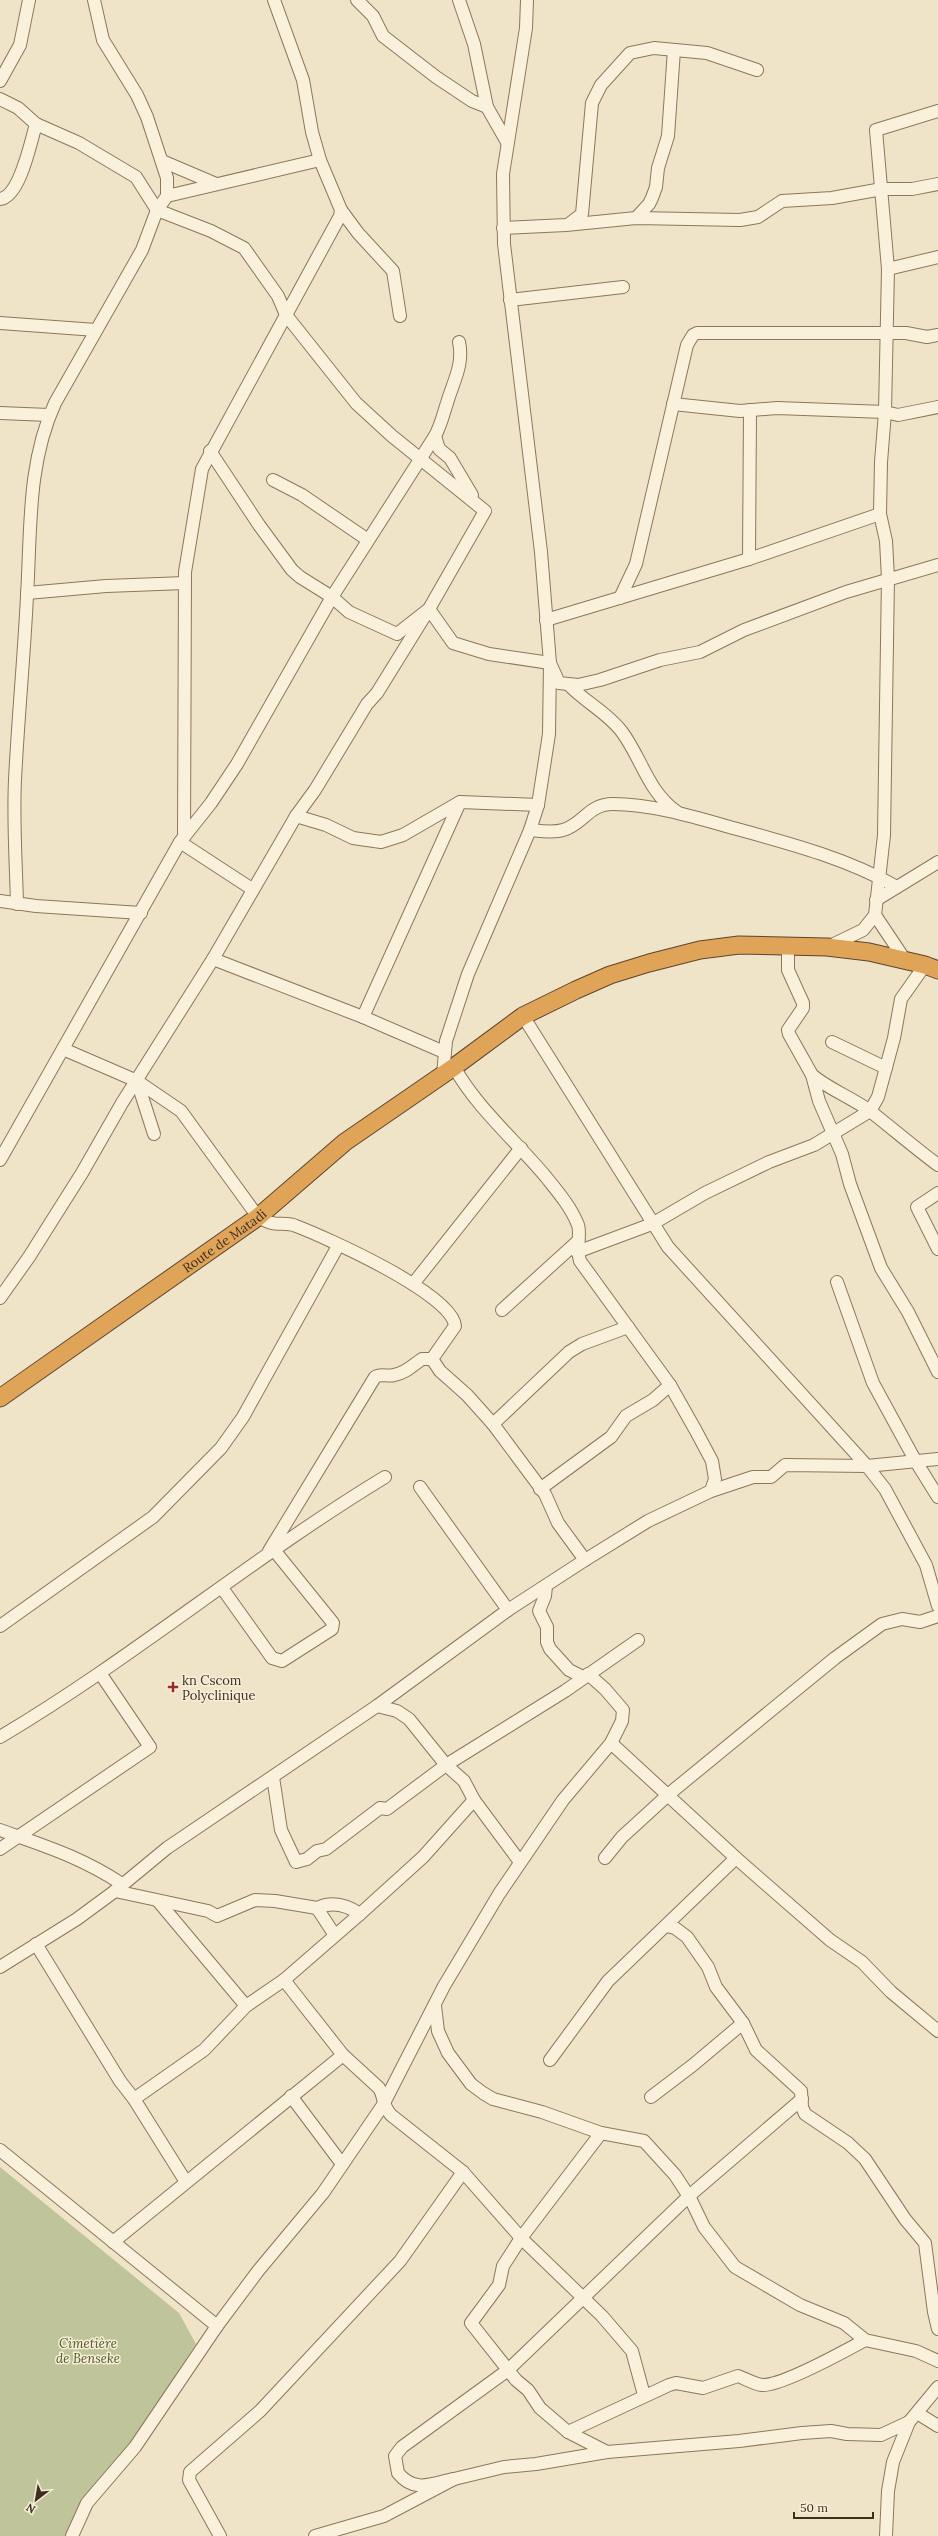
<svg xmlns="http://www.w3.org/2000/svg" width="938" height="2536" viewBox="0 0 938 2536" font-family="Lora,serif">
  <style>
    .cemetery { fill: #bfc49a }
    .lines { fill: none; stroke-linecap: round; stroke-linejoin: round }
    .minor-casing { stroke: #8d765c; stroke-width: 14 }
    .highway-casing { stroke: #5b4430; stroke-width: 19 }
    .minor { stroke: #faf1dc; stroke-width: 12 }
    .highway { stroke: #e0a458; stroke-width: 17 }
    .poi-dot { fill: #9e2a2b; stroke: #f7eed8; stroke-width: 1.5 }
    .labels { text-anchor: middle; dominant-baseline: central; stroke-width: 3; stroke-linejoin: round; paint-order: stroke }
    .street-label { font-size: 13px; fill: #3d2e20; stroke: #f7eed8 }
    .poi-label { font-size: 13px; fill: #3d2e20; stroke: #f7eed8; text-anchor: start }
    .park-label { font-size: 13px; font-style: italic; fill: #4d5a26; stroke: #f7eed8 }
  </style>
  <rect width="100%" height="100%" fill="#f0e4c8"/>
  <polygon class="cemetery" points="0,2167 179,2313 196,2344 69,2536 0,2536"/>
  <g class="lines">
    <g class="minor-casing">
      <g id="minor">
        <polyline points="94,0 103,40 137,95 147,117 167,178 167,196"/>
        <polyline points="357,0 373,16 383,36 436,77 472,101 487,107"/>
        <polyline points="459,0 474,44 487,107 507,142"/>
        <polyline points="0,81 20,45 29,0"/>
        <polyline points="0,99 18,108 36,124 79,143 136,177 157,210 211,231 244,248 278,296 286,315 356,403 392,436 485,511 429,609 397,634 349,612 332,597 300,577 292,570 259,525 210,451"/>
        <polyline points="162,161 216,184"/>
        <path d="M0 199C20 197 31 141 36 124"/>
        <polyline points="341,210 358,233 393,271 400,316"/>
        <polyline points="636,218 649,204 652,198 656,187 658,168 668,136 674,50"/>
        <polyline points="569,224 582,214 592,103 601,85 630,53 654,48 707,53 757,70"/>
        <polyline points="503,228 566,225 636,218 740,220 758,217 782,201 832,198 882,189 912,189 938,184"/>
        <polyline points="888,269 938,257"/>
        <polyline points="510,300 623,287"/>
        <polyline points="0,323 96,330"/>
        <polyline points="673,404 740,411 777,408 885,412 888,269 876,130 938,111"/>
        <polyline points="0,413 49,415"/>
        <polyline points="435,436 439,449 450,458 472,495"/>
        <polyline points="273,480 302,495 368,540"/>
        <polyline points="749,559 750,410"/>
        <polyline points="27,593 106,586 185,583"/>
        <polyline points="620,598 636,564 687,345 693,335 697,333 906,333 927,337 938,335"/>
        <polyline points="546,620 749,559 880,514"/>
        <path d="M569 685C585 702 608 713 622 732 642 759 648 792 677 812"/>
        <polyline points="296,816 326,825 353,838 381,842 403,835 460,802 538,805"/>
        <path d="M530 830C541 831 553 833 563 830 584 824 588 804 613 804 650 804 691 816 726 826 784 842 844 857 897 887"/>
        <polyline points="184,836 185,572 202,469 340,216 341,210 320,160 312,132 303,80 274,0"/>
        <polyline points="180,842 252,889"/>
        <polyline points="876,900 938,862"/>
        <polyline points="0,901 36,906 141,913"/>
        <path d="M17 904C16 863 13 821 15 780 18 719 24 657 27 596 31 531 27 464 55 403L142 250 157 210 167 196 320 160"/>
        <polyline points="875,915 905,960"/>
        <polyline points="788,944 788,970 803,1003 803,1008 788,1030 789,1034 812,1075 819,1101 842,1154 850,1184 881,1268 908,1312 938,1372"/>
        <polyline points="828,947 863,930 875,915 884,835 888,578 886,541 880,514 881,462 885,412 898,415 938,407"/>
        <polyline points="213,959 363,1017 444,1052"/>
        <polyline points="523,1016 668,1247 867,1466 885,1489 926,1565 938,1606"/>
        <polyline points="363,1017 460,802"/>
        <polyline points="832,1042 886,1068"/>
        <path d="M63 1049 137 1081 181 1111 258 1217C262 1219 267 1222 272 1223 279 1225 288 1222 296 1226 325 1237 453 1294 455 1326L432 1359 440 1371 467 1395 493 1424 545 1494 558 1523 585 1560"/>
        <path d="M454 1067C477 1108 515 1140 546 1177 558 1192 571 1207 578 1225 581 1233 576 1247 580 1261L670 1385 696 1431 712 1461 715 1479 711 1491"/>
        <polyline points="443,1075 446,1041 468,974 530,830 538,805 549,734 550,663 541,552 504,244 503,174 526,28 527,0"/>
        <path d="M812 1075C830 1090 851 1097 870 1111 893 1129 915 1148 938 1165"/>
        <polyline points="137,1081 154,1134"/>
        <path d="M0 1160 180 842 211 803 237 764 332 597 435 436C441 425 443 415 447 403 453 382 464 365 459 342"/>
        <polyline points="938,1193 917,1207 938,1249"/>
        <polyline points="577,1252 652,1224 705,1193 769,1162 814,1145 870,1111 878,1097 894,1038 901,999 925,965"/>
        <polyline points="837,1282 873,1383 915,1460 938,1497"/>
        <polyline points="413,1284 521,1148"/>
        <polyline points="0,1298 29,1257 82,1173 122,1103 213,959 296,816 315,790 367,704 377,693 429,609 453,643 489,654 550,663 559,683 578,685 600,680 660,660 700,652 744,630 846,592 938,565"/>
        <polyline points="502,1310 577,1242"/>
        <polyline points="493,1424 569,1352 582,1344 628,1327"/>
        <polyline points="420,1487 508,1610"/>
        <polyline points="540,1489 611,1437 626,1416 653,1400 670,1385"/>
        <path d="M269 1551 375 1377C381 1373 388 1377 394 1375 406 1373 413 1365 422 1359H432"/>
        <polyline points="546,1586 545,1596 539,1611 547,1627 547,1642 550,1649 569,1670 583,1677"/>
        <polyline points="222,1588 272,1658 282,1661 332,1629 333,1623 274,1550"/>
        <polyline points="0,1626 153,1517 221,1448 243,1417 338,1246"/>
        <polyline points="377,1706 397,1711 409,1719 446,1765 464,1781 474,1800 520,1862"/>
        <path d="M0 1737C133 1658 253 1557 385 1477"/>
        <polyline points="611,1743 736,1858 830,1940 862,1962 891,1992 938,2031"/>
        <polyline points="273,1777 281,1830 296,1862 307,1859 317,1851 326,1849 380,1808 387,1809 446,1765 565,1691 638,1640"/>
        <path d="M0 1830C45 1846 81 1857 122 1884"/>
        <polyline points="0,1849 150,1747 100,1673"/>
        <polyline points="605,1858 622,1837 669,1794 835,1658 882,1624 902,1619 920,1622 938,1616"/>
        <path d="M115 1891 208 1911 217 1916 255 1900 275 1901 317 1908C332 1901 347 1905 360 1914"/>
        <polyline points="158,1901 246,2006"/>
        <polyline points="317,1908 334,1934"/>
        <polyline points="666,1926 675,1928 687,1937 708,1967 716,1987 743,2023 756,2050 801,2091 802,2107 805,2114 848,2143 865,2159 905,2219 925,2243 934,2312 938,2329"/>
        <polyline points="36,1944 120,2081 134,2099 186,2182"/>
        <polyline points="0,1967 77,1919 115,1891 167,1848 377,1706 508,1610 585,1560 648,1521 711,1491 753,1477 771,1477 785,1465 867,1466 938,1459"/>
        <path d="M284 1980 343 2055 379 2088C385 2097 381 2104 391 2115L463 2172 521 2238 602 2316 632 2351 644 2395"/>
        <polyline points="435,2006 438,2031 448,2053 471,2084 483,2093 493,2099 542,2112 601,2133 644,2141 675,2175 690,2198 704,2227 735,2267 800,2305 844,2323 865,2340 916,2351 938,2361"/>
        <polyline points="550,2060 608,1981 736,1858"/>
        <polyline points="291,2096 342,2164"/>
        <polyline points="651,2097 693,2065 743,2023"/>
        <polyline points="134,2099 204,2050 246,2006 284,1980 360,1914 423,1857 474,1800"/>
        <polyline points="601,2133 521,2238 503,2266 499,2285 471,2323 516,2380 528,2390 540,2408 568,2432 607,2452"/>
        <polyline points="0,2150 217,2326"/>
        <polyline points="113,2242 343,2055"/>
        <polyline points="917,2413 938,2426"/>
        <path d="M568 2432 669 2385 676 2383 703 2388 738 2376C746 2379 754 2384 762 2385 782 2386 845 2351 865 2340"/>
        <path d="M454 2479C433 2483 415 2494 398 2473L395 2456 402 2447 508 2370 689 2196 802 2099"/>
        <polyline points="72,2536 87,2503 135,2447 217,2326 258,2271 323,2193 383,2105 444,1986 499,1894 563,1800 611,1743 622,1721 623,1710 605,1689 588,1674"/>
        <polyline points="220,2536 189,2480 190,2472 260,2411 400,2261 463,2172"/>
        <polyline points="315,2536 384,2516 454,2479 504,2467 536,2464 607,2452 739,2441 802,2433 831,2431 847,2434 881,2435 909,2422"/>
        <polyline points="886,2536 888,2491 893,2462 909,2422 938,2387"/>
      </g>
    </g>
    <g class="highway-casing">
      <g id="highway">
        <path id="s1" d="M0 1398 258 1217 345 1142 454 1067 523 1016 576 990 610 975 649 963 700 950 739 945 827 947 869 952 925 965 938 970"/>
      </g>
    </g>
    <use href="#minor" class="minor"/>
    <use href="#highway" class="highway"/>
  </g>
  <path class="poi-dot" d="M171 1681h4v4h4v4h-4v4h-4v-4h-4v-4h4z"/>
  <g class="labels">
    <g class="street-label">
      <text stroke="none"><textPath href="#s1" startOffset="274">Route de Matadi</textPath></text>
    </g>
    <g class="poi-label">
      <text x="182" y="1680">kn Cscom<tspan x="182" dy="15">Polyclinique</tspan></text>
    </g>
    <g class="park-label">
      <text x="88" y="2343">Cimetière<tspan x="88" dy="15">de Benseke</tspan></text>
    </g>
  </g>
  <g transform="translate(36 2500) rotate(211)" stroke="#f7eed8" stroke-width="3" paint-order="stroke">
  <path d="M0-3L7 15L0 10L-7 15Z" fill="#3d2e20"/>
  <text y="-6" font-size="11" font-weight="bold" text-anchor="middle" fill="#3d2e20">N</text>
  </g>
  <path d="M794 2512v6h79v-6" fill="none" stroke="#3d2e20" stroke-width="2"/>
  <text x="800" y="2512" font-size="12" fill="#3d2e20" stroke="#f7eed8" stroke-width="3" paint-order="stroke">50 m</text>
</svg>
